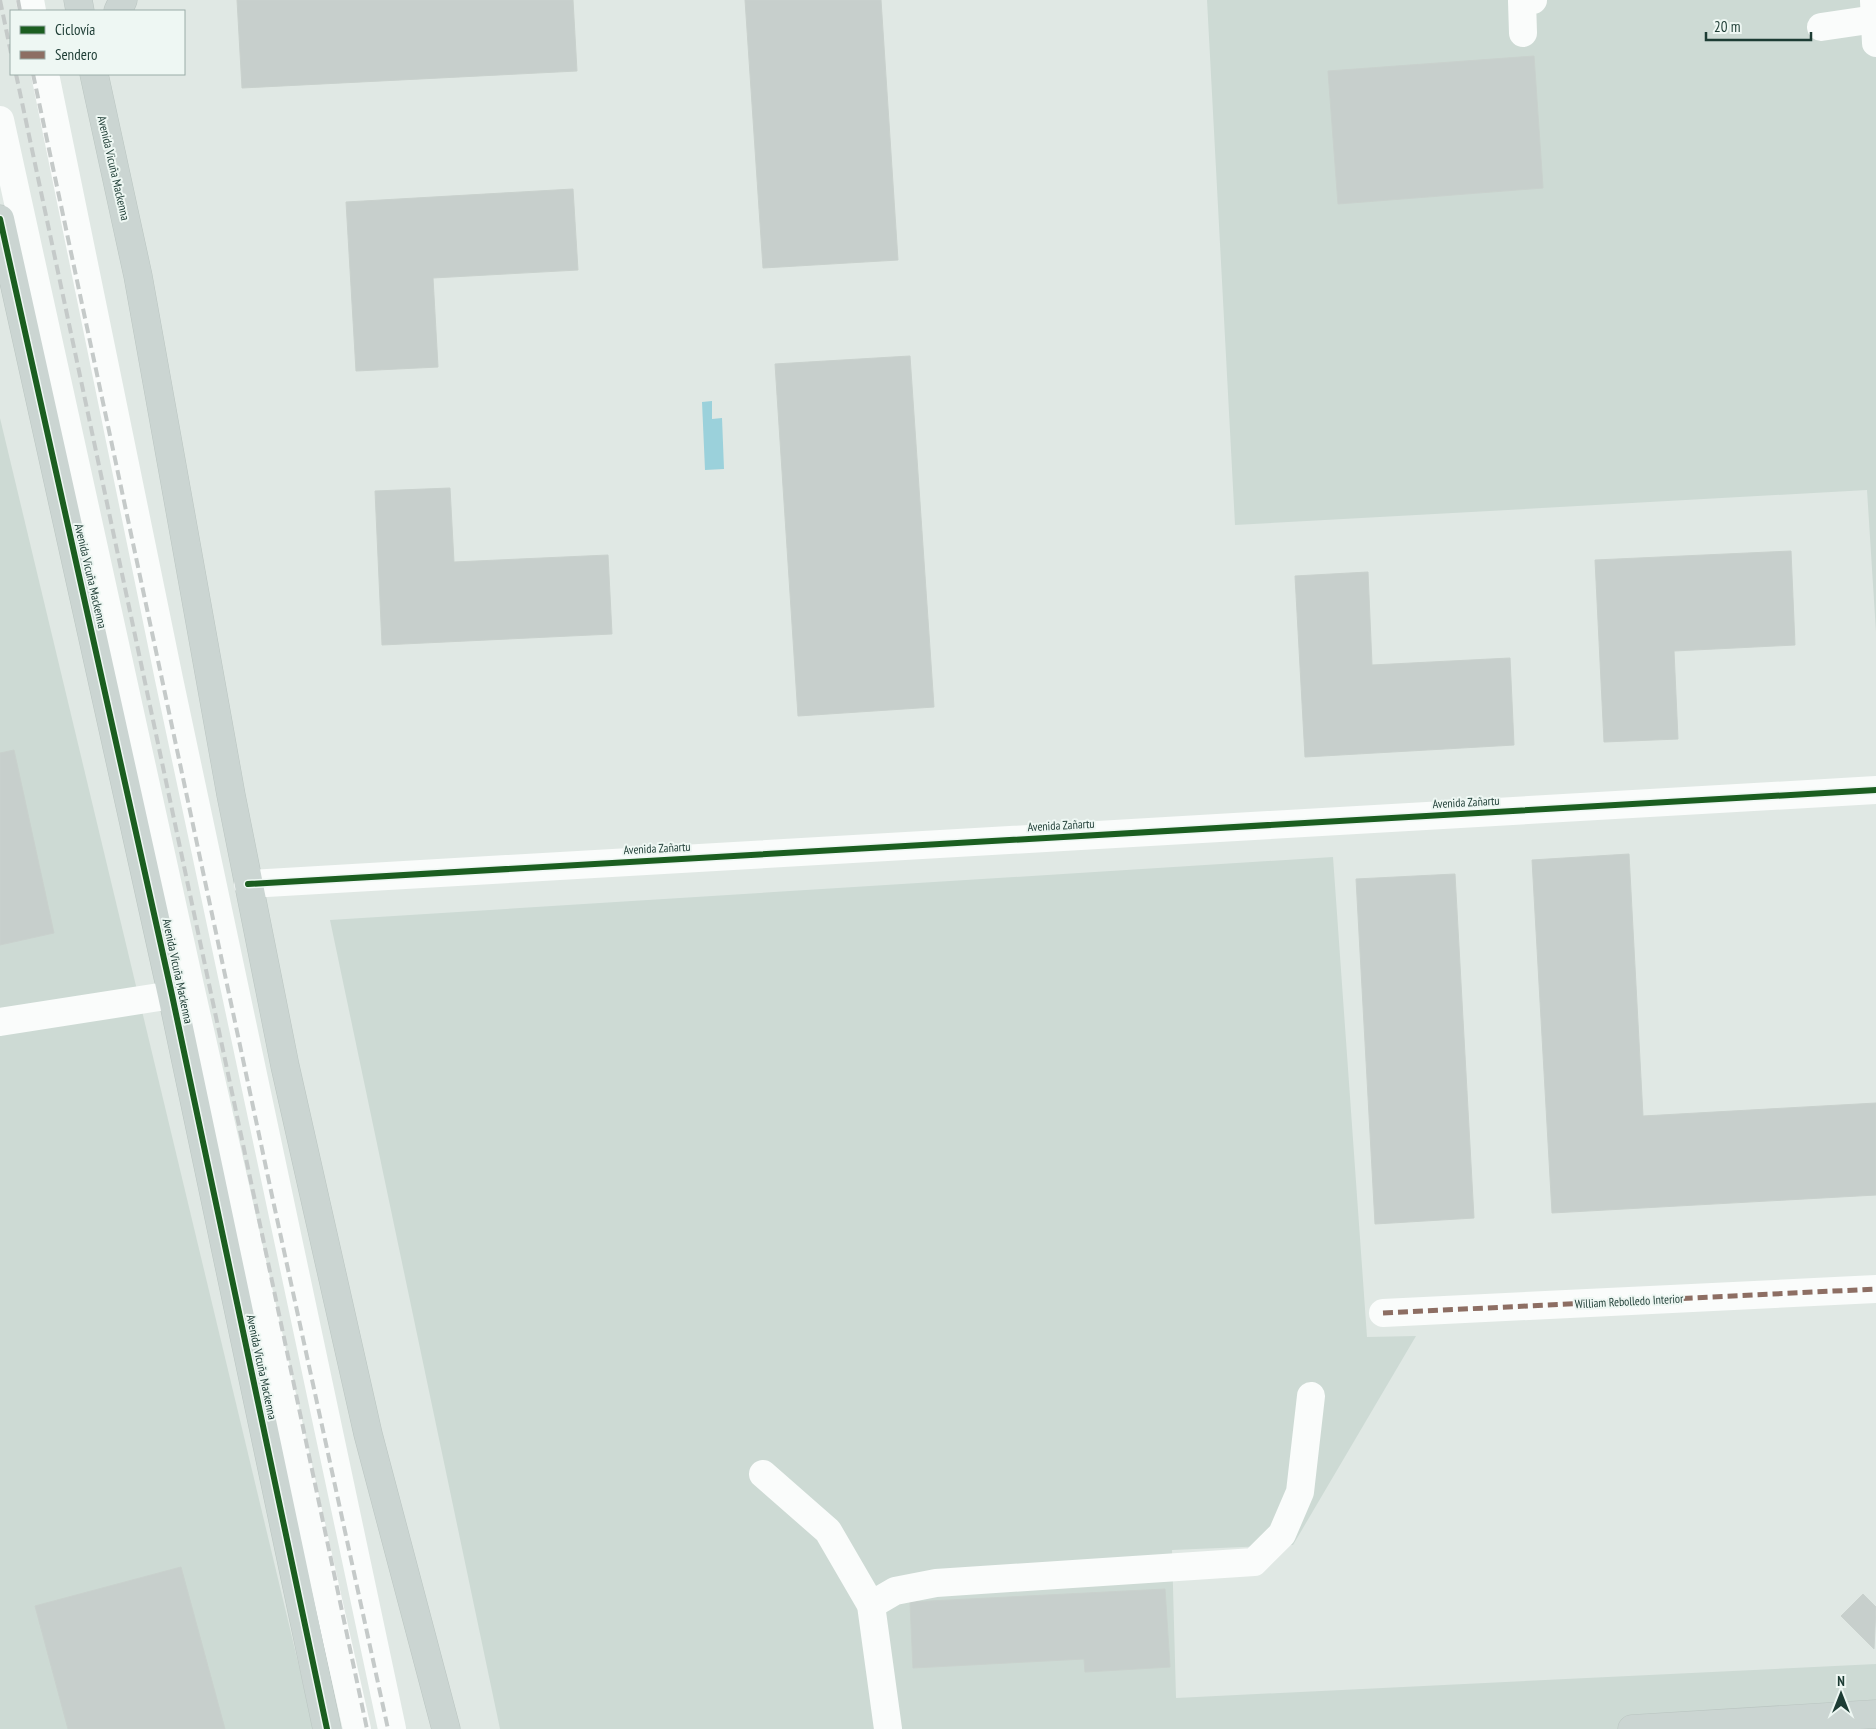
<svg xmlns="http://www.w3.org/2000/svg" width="1876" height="1729" viewBox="0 0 1876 1729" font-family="'PT Sans Narrow',sans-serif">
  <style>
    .built { fill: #cddad4 }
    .water { fill: #9bd1db }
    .building { fill: #c7cfcc; stroke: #c9d1cd }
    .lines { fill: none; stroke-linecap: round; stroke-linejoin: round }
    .major-casing { stroke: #bac5c1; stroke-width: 29 }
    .minor { stroke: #fafcfb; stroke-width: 28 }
    .major { stroke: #cbd5d2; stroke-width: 28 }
    .rail { stroke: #c5cac9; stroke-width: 4; stroke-dasharray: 10 5; stroke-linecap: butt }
    .quiet { stroke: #8d6e63; stroke-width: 5; stroke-dasharray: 10 5; stroke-linecap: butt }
    .cycleway-casing { stroke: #eef7f3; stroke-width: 9 }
    .cycleway { stroke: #1b5e20; stroke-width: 6 }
    .labels { text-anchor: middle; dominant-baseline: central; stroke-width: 4; stroke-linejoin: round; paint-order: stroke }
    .street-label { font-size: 12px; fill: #1d3c34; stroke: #eef7f3 }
  </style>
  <rect width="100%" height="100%" fill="#e0e8e4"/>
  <g class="built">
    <polygon points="1207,0 1876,0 1876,632 1867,490 1235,525"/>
    <polygon points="0,418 314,1729 0,1729"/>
    <polygon points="1333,857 1367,1337 1416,1336 1293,1545 1172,1550 1176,1698 1876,1664 1876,1729 500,1729 330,920"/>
  </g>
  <polygon class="water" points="712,401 712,419 722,418 724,469 705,470 702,402"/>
  <g class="building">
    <polygon points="237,0 573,0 577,71 242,88"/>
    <polygon points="745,0 881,0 898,260 763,268"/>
    <polygon points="1534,56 1543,188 1338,204 1328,71"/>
    <polygon points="573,189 578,270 433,278 438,367 356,371 346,202"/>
    <polygon points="910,356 934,707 798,716 775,364"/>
    <polygon points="450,488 454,562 608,555 612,634 382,645 375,491"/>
    <polygon points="1791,551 1795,645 1674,651 1678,739 1604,742 1595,560"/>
    <polygon points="1368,572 1372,665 1510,658 1514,745 1305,757 1295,576"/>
    <polygon points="14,750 54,933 0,945 0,753"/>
    <polygon points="1629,854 1643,1116 1876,1103 1876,1195 1552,1213 1532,860"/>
    <polygon points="1455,874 1474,1218 1375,1224 1356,879"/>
    <polygon points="181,1567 225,1729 68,1729 35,1606"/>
    <polygon points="1165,1589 1170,1667 1085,1672 1084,1659 913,1668 910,1602"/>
    <polygon points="1863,1594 1876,1607 1874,1649 1841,1616"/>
  </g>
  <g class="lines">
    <g class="major-casing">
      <g id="major">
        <polyline points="78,0 80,11"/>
        <polyline points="118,11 123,0"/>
        <polyline points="94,74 138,276 231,795 285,1066 368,1434 446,1729"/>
        <polyline points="0,219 172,995 327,1729"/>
        <polyline points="1632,1729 1876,1714"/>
      </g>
    </g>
    <g class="minor">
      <polyline points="30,0 32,11"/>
      <polyline points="1874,1 1876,43"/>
      <polyline points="1821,27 1875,19"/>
      <polyline points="1523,33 1522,1 1533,0"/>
      <polyline points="45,74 169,679 392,1729"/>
      <polyline points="0,120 190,986 357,1729"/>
      <polyline points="248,884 1876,790"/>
      <polyline points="0,1022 172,995"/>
      <polyline points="1383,1313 1876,1289"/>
      <polyline points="763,1474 828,1531 871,1605 888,1729"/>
      <polyline points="871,1605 895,1591 936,1583 1254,1562 1282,1534 1300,1492 1311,1396"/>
    </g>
    <use href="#major" class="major"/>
    <g class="rail">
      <polyline points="0,0 11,53"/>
      <polyline points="18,0 20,11"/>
      <polyline points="16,74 367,1729"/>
      <polyline points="33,74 274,1205 388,1729"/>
    </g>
    <polyline class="quiet" points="1383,1313 1876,1289"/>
    <g class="cycleway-casing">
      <g id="cycleway">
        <polyline points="0,219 172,995 327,1729"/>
        <polyline points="248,884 1876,790"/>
      </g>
    </g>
    <use href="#cycleway" class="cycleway"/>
  </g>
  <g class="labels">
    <g class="street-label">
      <text transform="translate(114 168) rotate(77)">Avenida Vicuña Mackenna</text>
      <text transform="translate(91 576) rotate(77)">Avenida Vicuña Mackenna</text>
      <text transform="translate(1466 802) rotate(-3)">Avenida Zañartu</text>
      <text transform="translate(1061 825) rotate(-3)">Avenida Zañartu</text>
      <text transform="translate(657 848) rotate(-3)">Avenida Zañartu</text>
      <text transform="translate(178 971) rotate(78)">Avenida Vicuña Mackenna</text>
      <text transform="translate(1629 1301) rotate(-3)">William Rebolledo Interior</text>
      <text transform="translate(262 1367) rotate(78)">Avenida Vicuña Mackenna</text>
    </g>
  </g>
  <rect x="10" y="10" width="175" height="65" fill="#eef7f3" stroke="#9aaca7"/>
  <rect x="20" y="26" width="25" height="8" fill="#1b5e20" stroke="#9aaca7"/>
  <text x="55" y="35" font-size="15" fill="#1d3c34">Ciclovía</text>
  <rect x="20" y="51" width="25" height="8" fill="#8d6e63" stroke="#9aaca7"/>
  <text x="55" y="60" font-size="15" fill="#1d3c34">Sendero</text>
  <g transform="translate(1841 1694)" stroke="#eef7f3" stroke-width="4" paint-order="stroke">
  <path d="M0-4L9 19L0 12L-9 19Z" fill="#1d3c34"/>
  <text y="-8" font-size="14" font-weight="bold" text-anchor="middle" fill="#1d3c34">N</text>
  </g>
  <path d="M1706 32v8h105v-8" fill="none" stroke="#1d3c34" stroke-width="2.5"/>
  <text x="1714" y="32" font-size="15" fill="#1d3c34" stroke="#eef7f3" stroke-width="4" paint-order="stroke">20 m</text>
</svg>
